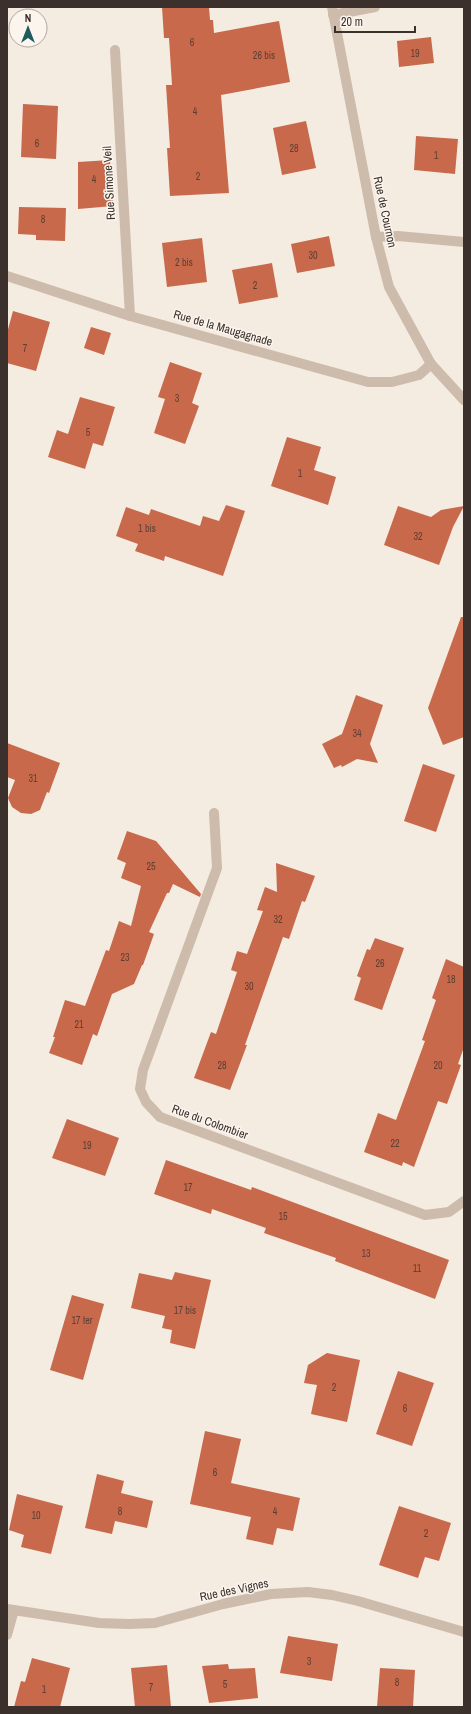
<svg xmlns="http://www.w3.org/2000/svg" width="471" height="1714" viewBox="0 0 471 1714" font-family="'Archivo Narrow',sans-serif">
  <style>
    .building { fill: #c8694b }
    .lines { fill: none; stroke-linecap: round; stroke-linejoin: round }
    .minor { stroke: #cdbbac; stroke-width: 10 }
    .labels { text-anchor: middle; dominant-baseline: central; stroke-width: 3; stroke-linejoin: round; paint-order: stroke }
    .number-label { font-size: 10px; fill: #5e3e33 }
    .street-label { font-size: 12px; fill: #3b302b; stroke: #fbf5ee }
  </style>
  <rect width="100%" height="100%" fill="#f4ebe1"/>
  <g class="building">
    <polygon points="162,7 209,7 210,20 213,20 214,33 279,21 290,82 221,95 229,193 170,196 167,148 170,148 166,85 172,85 169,38 164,38"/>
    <polygon points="431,37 434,63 399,67 397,41"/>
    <polygon points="23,104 58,106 56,159 21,157"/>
    <polygon points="306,121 316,168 282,175 273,128"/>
    <polygon points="416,136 458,139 455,174 414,170"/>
    <polygon points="110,160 113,206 78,209 78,162"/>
    <polygon points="19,207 66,208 65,241 36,240 36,235 18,234"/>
    <polygon points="329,236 335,266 297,273 291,244"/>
    <polygon points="202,238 207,282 167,287 162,243"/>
    <polygon points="272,263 278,297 239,304 232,270"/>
    <polygon points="13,311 50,322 36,371 7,363 7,333"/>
    <polygon points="91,327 111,333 104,355 84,348"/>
    <polygon points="170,362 202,373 192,403 199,406 185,444 154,433 165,399 158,397"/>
    <polygon points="80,397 115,407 103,446 93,443 85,469 48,457 57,430 68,434"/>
    <polygon points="287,437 321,447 314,470 336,477 328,505 271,486"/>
    <polygon points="226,505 245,511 223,576 165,556 164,561 135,551 138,544 116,536 126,507 149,515 151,509 200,526 203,516 219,521"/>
    <polygon points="398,506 431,517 441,510 464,506 453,527 439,565 384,545"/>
    <polygon points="461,617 464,617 464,737 443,745 428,708"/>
    <polygon points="356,695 383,705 370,744 378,763 357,759 342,767 341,765 334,768 322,744 342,734"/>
    <polygon points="7,743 60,763 49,793 47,792 40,810 31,814 21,813 12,807 8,798 15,780 7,777"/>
    <polygon points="423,764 455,775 436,832 404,821"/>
    <polygon points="127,831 156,841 201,894 200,897 173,884 169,893 167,893 149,932 154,934 143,965 142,965 134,984 112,994 97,1036 93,1034 82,1065 49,1053 55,1037 53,1037 65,1000 85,1006 106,950 109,951 119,921 131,926 141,886 121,878 126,863 117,859"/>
    <polygon points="276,863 315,876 305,902 302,901 289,939 283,937 245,1045 247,1045 230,1090 194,1078 211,1032 216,1034 237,972 231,970 237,951 247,954 263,911 257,910 265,887 277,892"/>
    <polygon points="375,938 404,948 382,1010 354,1000 361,978 357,976 367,949 370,950"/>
    <polygon points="446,959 464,967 464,1047 458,1064 461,1065 447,1104 438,1101 414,1167 403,1162 402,1166 364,1152 378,1113 396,1120 425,1041 422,1040 436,1000 432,998"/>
    <polygon points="67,1119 119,1138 105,1176 52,1158"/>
    <polygon points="166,1160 251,1190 252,1187 449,1260 435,1299 335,1261 336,1258 264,1233 266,1228 212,1209 211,1214 154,1194"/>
    <polygon points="175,1272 211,1280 195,1349 170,1343 172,1330 162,1328 165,1316 131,1308 139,1273 172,1280"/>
    <polygon points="72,1295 104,1304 83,1380 50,1370"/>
    <polygon points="327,1353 360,1360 347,1422 311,1414 317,1385 304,1383 308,1365"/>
    <polygon points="398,1371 434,1383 412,1446 376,1434"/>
    <polygon points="205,1431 241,1439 231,1483 300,1498 293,1531 277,1528 273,1545 246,1539 251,1517 190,1504"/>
    <polygon points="97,1474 124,1481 121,1493 153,1501 147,1528 115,1521 112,1534 85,1528"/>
    <polygon points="17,1494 63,1506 51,1554 21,1547 24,1535 9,1530"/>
    <polygon points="399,1506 451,1523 439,1561 425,1557 418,1578 379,1565"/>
    <polygon points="288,1636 338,1644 332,1681 280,1673"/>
    <polygon points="32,1658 70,1668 60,1707 14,1707 21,1681 25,1682"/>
    <polygon points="228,1664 229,1669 255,1668 258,1698 209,1703 202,1666"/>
    <polygon points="167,1665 171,1707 135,1707 131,1668"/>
    <polygon points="380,1668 415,1670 413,1707 377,1707"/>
  </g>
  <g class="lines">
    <g class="minor">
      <polyline points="332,7 376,237 389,287 431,364 464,400"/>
      <polyline points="333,15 375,7"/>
      <polyline points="115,50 130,316"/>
      <polyline points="376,237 398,236 464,242"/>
      <polyline points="7,276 130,316 368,382 392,382 419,375 431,364"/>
      <polyline points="214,813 217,868 143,1070 140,1089 146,1102 160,1117 425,1215 449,1212 464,1201"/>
      <polyline points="7,1609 99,1623 129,1624 155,1623 223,1604 271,1594 308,1592 332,1595 358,1601 464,1632"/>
      <polyline points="7,1635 14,1610"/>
    </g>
  </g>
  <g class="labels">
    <g class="number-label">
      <text x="192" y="42">6</text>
      <text x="415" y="53">19</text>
      <text x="264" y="55">26 bis</text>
      <text x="195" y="111">4</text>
      <text x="37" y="143">6</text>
      <text x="294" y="148">28</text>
      <text x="436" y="155">1</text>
      <text x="198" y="176">2</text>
      <text x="94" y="179">4</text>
      <text x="43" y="219">8</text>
      <text x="313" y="255">30</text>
      <text x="184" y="262">2 bis</text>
      <text x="255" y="285">2</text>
      <text x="25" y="348">7</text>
      <text x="177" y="398">3</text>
      <text x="88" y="432">5</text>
      <text x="300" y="473">1</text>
      <text x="147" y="528">1 bis</text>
      <text x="418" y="536">32</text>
      <text x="357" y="733">34</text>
      <text x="33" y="778">31</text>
      <text x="151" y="866">25</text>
      <text x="278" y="919">32</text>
      <text x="125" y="957">23</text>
      <text x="380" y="963">26</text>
      <text x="451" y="979">18</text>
      <text x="249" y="986">30</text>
      <text x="79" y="1024">21</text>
      <text x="222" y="1065">28</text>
      <text x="438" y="1065">20</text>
      <text x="395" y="1143">22</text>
      <text x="87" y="1145">19</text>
      <text x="188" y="1187">17</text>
      <text x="283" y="1216">15</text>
      <text x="366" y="1253">13</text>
      <text x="417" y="1268">11</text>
      <text x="185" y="1310">17 bis</text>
      <text x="82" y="1320">17 ter</text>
      <text x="334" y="1387">2</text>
      <text x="405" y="1408">6</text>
      <text x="215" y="1472">6</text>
      <text x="120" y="1511">8</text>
      <text x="275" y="1511">4</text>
      <text x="36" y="1515">10</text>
      <text x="426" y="1533">2</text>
      <text x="309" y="1661">3</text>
      <text x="397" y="1682">8</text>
      <text x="225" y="1684">5</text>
      <text x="151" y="1687">7</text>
      <text x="44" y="1689">1</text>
    </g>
    <g class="street-label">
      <text transform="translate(109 183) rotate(-93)">Rue Simone Veil</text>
      <text transform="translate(385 212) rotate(78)">Rue de Cournon</text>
      <text transform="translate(223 328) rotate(16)">Rue de la Maugagnade</text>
      <text transform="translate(210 1122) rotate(20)">Rue du Colombier</text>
      <text transform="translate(234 1590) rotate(-12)">Rue des Vignes</text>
    </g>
  </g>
  <rect width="471" height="1714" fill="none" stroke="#3b302b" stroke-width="16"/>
  <g transform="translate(28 28)"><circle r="19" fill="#fbf5ee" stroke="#aea6a0"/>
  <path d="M0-3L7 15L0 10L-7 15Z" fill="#1f5a5e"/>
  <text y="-6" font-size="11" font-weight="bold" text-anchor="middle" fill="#3b302b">N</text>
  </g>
  <path d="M335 26v6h80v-6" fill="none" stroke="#3b302b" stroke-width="2"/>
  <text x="341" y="26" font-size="12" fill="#3b302b" stroke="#fbf5ee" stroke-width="3" paint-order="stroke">20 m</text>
</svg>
